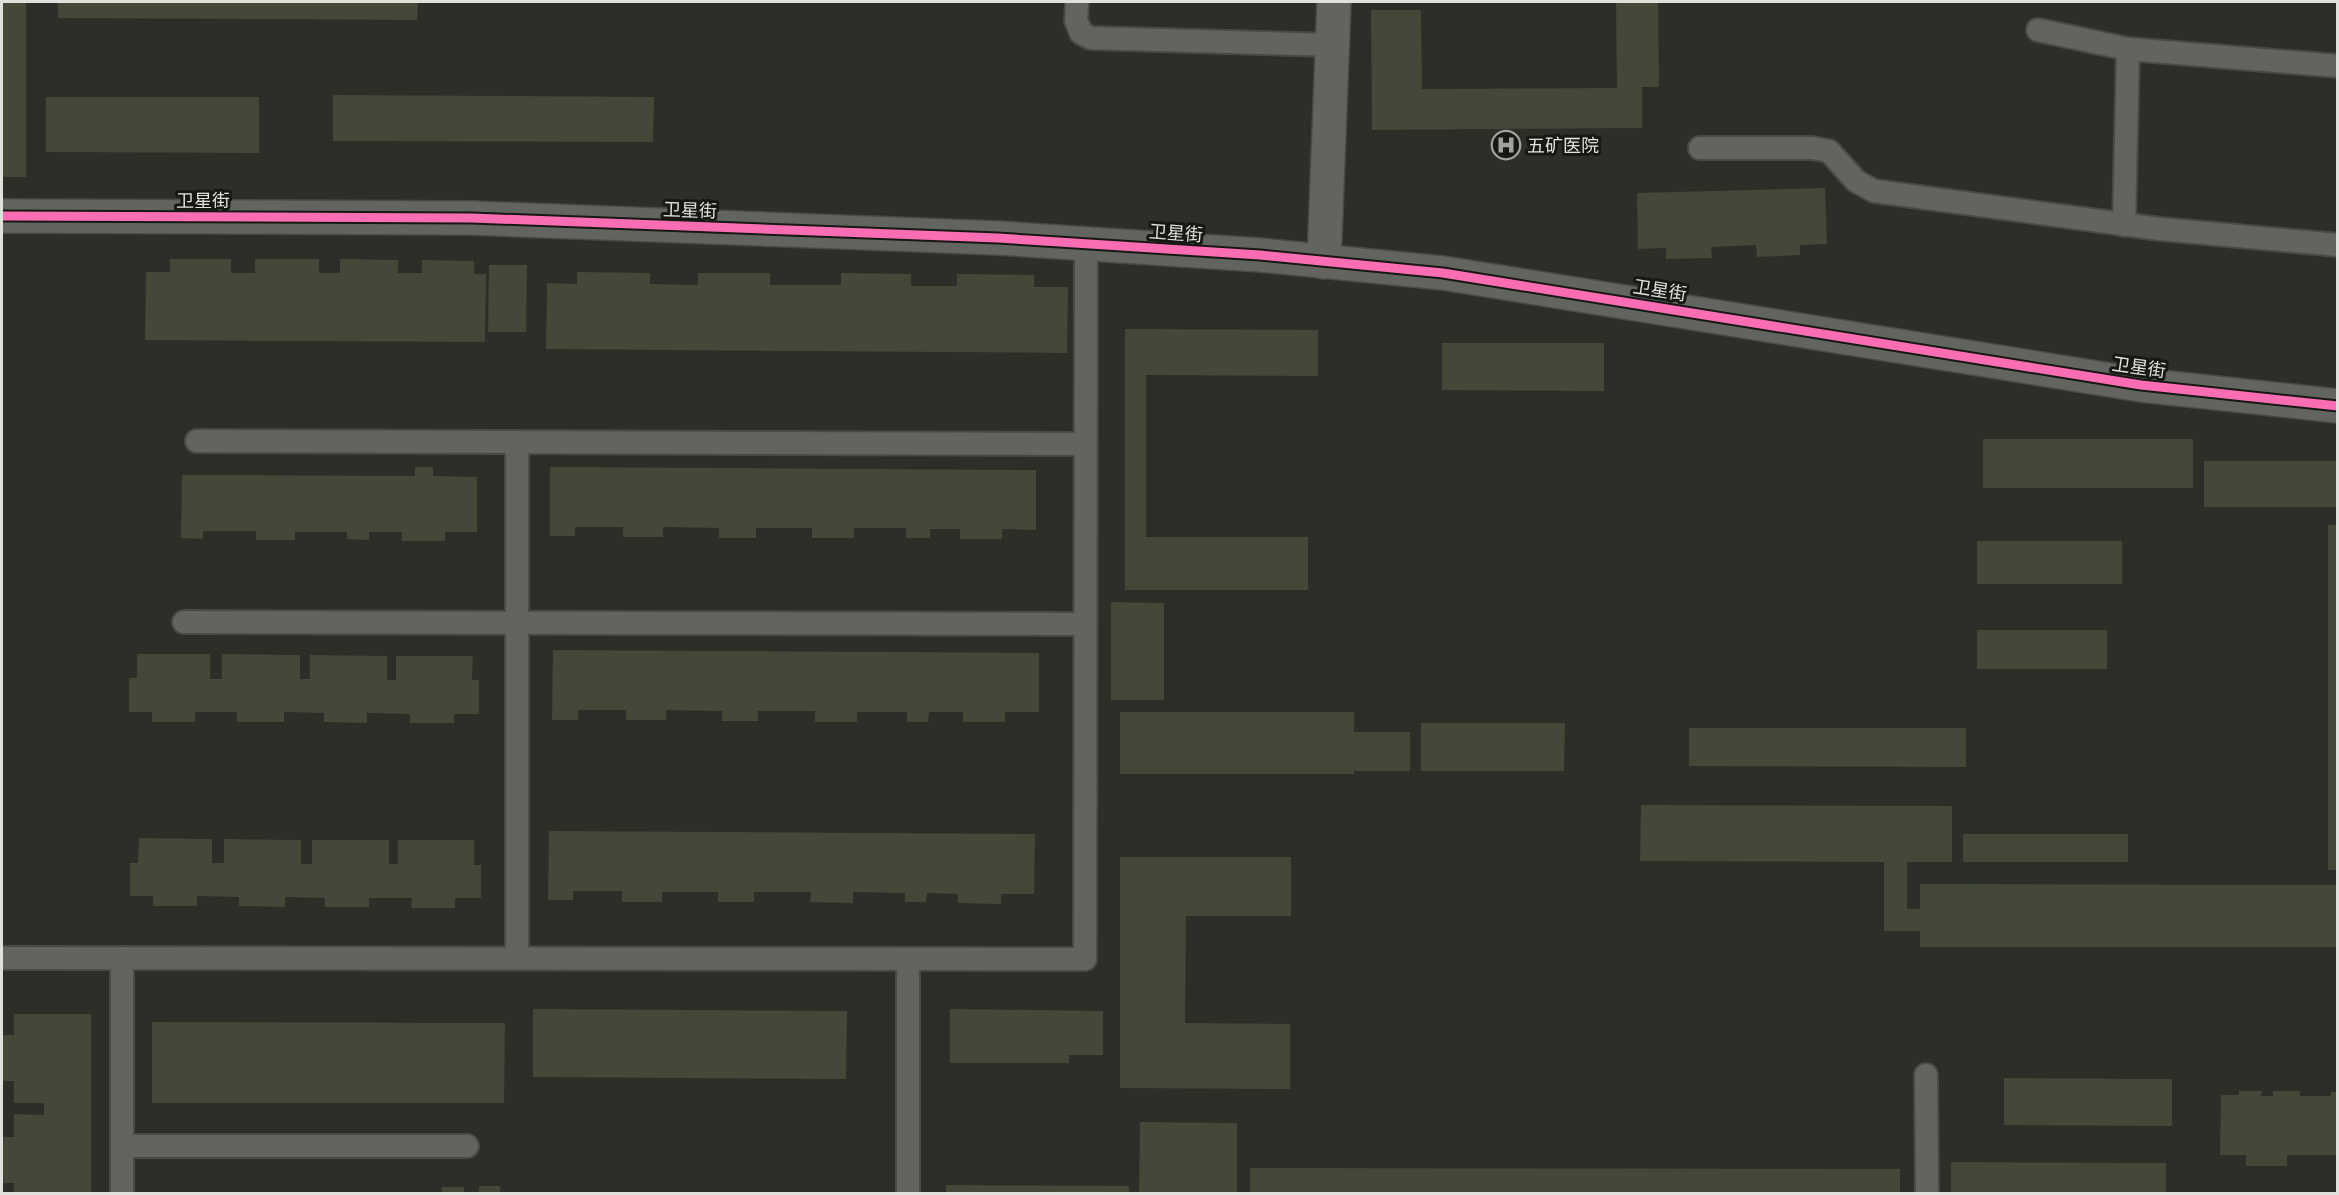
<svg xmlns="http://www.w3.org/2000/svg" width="2339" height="1195" viewBox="0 0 2339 1195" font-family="Roboto,'Noto Sans SC',sans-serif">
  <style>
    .building { fill: #434838 }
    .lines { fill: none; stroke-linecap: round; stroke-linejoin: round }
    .lane-casing { stroke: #494a46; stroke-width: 26 }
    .street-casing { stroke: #494a46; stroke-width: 36 }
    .lane { stroke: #62645f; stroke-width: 22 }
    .street { stroke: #62645f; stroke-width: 33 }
    .cycleway-casing { stroke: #161813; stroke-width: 13 }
    .cycleway { stroke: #f96db3; stroke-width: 9 }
    .labels { text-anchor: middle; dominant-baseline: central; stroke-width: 6; stroke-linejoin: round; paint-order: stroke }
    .poi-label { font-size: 18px; fill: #dfe1da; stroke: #161813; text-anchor: start }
    .street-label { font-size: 18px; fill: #dfe1da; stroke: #161813 }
  </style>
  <rect width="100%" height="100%" fill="#2c2e28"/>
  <g class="building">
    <rect x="2" y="2" width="24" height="175"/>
    <polygon points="58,2 418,2 417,20 58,18"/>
    <polygon points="1616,2 1658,2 1659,87 1642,87 1642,128 1372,130 1371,10 1421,10 1422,89 1617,88"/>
    <polygon points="333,95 654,97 653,142 333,141"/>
    <polygon points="46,97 259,97 259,153 46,152"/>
    <polygon points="1825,188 1827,244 1800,245 1800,255 1757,257 1756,245 1711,247 1712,258 1666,259 1666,248 1638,249 1637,193"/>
    <polygon points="170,259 231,259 231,273 255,273 255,259 319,259 319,273 340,273 340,259 398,260 398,273 422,273 422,260 474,261 474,274 486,274 485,342 145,340 146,272 170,272"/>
    <polygon points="489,265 527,265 526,332 488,332"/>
    <polygon points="577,272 650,273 650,284 698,285 698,273 770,273 770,285 841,285 841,273 911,274 911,286 957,286 957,274 1034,275 1034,287 1068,287 1067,353 546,349 547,283 577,284"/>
    <polygon points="1125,329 1318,330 1318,376 1146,375 1146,537 1308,537 1308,590 1125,590"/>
    <polygon points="1442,343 1604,343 1604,391 1442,390"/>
    <rect x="1983" y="439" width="210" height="49"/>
    <rect x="2204" y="461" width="134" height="46"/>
    <polygon points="415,467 433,467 433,476 477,477 477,532 445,532 445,541 402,541 402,532 369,532 369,540 347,539 347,532 295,532 295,540 256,540 256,531 203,531 203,539 181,538 182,475 415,476"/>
    <polygon points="550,467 1036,470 1036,530 1002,529 1002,539 960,539 960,529 930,529 930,538 906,538 906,528 854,528 854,538 812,538 812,528 756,528 756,538 719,538 719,528 663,527 663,537 623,537 623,527 575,527 575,536 550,536"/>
    <rect x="2328" y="525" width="10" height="345"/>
    <rect x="1977" y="541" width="145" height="43"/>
    <polygon points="1111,602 1164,603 1164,700 1111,700"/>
    <rect x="1977" y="630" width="130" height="39"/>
    <polygon points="553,650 1039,653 1039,712 1005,712 1005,722 963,722 963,712 929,712 928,722 907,722 907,712 857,712 857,722 815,722 815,711 758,711 758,721 722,721 722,711 666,710 666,720 626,720 626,710 578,710 578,720 552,720"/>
    <polygon points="137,654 210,654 210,679 222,679 222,654 300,655 300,679 310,679 310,655 387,656 387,680 396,680 396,656 473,656 472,680 479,680 479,714 454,714 454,723 410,723 410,714 367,713 367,723 324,722 324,713 284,712 284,722 237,722 237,712 195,712 195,722 152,722 152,712 129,712 129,678 137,678"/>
    <polygon points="1120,712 1354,712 1354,732 1410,732 1410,771 1354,771 1354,774 1120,774"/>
    <polygon points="1421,723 1565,723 1564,771 1421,771"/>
    <polygon points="1689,728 1966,728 1966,767 1689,766"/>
    <polygon points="1641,805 1952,806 1952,862 1907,862 1907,909 1920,909 1920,884 2338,885 2338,947 1920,947 1920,931 1884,931 1884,862 1640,861"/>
    <polygon points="549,831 1035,834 1034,894 1001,894 1001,904 958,903 958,894 927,893 926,902 905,902 905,893 853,892 853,903 810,902 811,892 754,892 754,902 718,902 718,892 662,892 662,902 622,902 622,891 573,891 573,900 548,900"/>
    <rect x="1963" y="834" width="165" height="28"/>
    <polygon points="139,838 212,839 212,863 224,863 224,839 301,840 301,864 312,864 312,840 389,840 389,864 398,864 398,840 474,840 474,865 481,865 481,898 455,898 455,908 411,908 412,898 369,898 369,907 325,907 325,898 285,897 285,907 239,906 239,897 197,896 197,906 153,906 153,896 130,896 130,863 138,863"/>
    <polygon points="1120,857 1291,857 1291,916 1186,916 1185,1023 1290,1024 1290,1089 1120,1088"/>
    <polygon points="533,1009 847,1011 846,1079 533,1077"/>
    <polygon points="950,1009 1103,1011 1103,1055 1069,1055 1069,1063 950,1063"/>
    <polygon points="14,1014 91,1014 91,1194 14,1194 14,1183 2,1183 2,1137 14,1137 14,1114 44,1115 44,1103 14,1103 14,1081 2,1081 2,1035 14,1035"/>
    <polygon points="152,1022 505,1023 504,1103 152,1103"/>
    <polygon points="2004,1078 2172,1079 2172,1126 2004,1125"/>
    <polygon points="2239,1091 2262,1091 2261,1096 2273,1096 2273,1091 2300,1091 2300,1096 2331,1096 2331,1092 2338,1092 2338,1155 2287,1155 2287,1166 2246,1166 2246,1155 2220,1155 2221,1095 2239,1095"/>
    <polygon points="1140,1122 1237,1123 1237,1194 1139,1194"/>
    <polygon points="1951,1162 2166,1163 2166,1194 1951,1194"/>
    <polygon points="1250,1168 1900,1169 1900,1194 1250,1194"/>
    <polygon points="946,1185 1129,1186 1129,1194 946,1194"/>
    <rect x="479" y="1186" width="21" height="8"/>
    <rect x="442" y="1187" width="22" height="7"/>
  </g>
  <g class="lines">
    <g class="lane-casing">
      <g id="lane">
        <polyline points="1077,2 1076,20 1081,33 1091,38 1332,45"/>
        <polyline points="2038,30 2128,49 2338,66"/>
        <polyline points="1700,148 1812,148 1829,151 1856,181 1874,191 2160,229 2338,245"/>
        <polyline points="2124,225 2128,49"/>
        <polyline points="197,441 1085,444"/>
        <polyline points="184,622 1085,624"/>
        <polyline points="2,958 1085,959 1086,244"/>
        <polyline points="517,958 517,442"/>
        <polyline points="1926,1075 1927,1194"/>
        <polyline points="122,1146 467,1146"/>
        <polyline points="122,1194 122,958"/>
        <polyline points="908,1194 908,959"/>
      </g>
    </g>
    <g class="street-casing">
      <g id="street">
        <polyline points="2,216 472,218 998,238 1260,255 1443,273 2141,385 2338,406"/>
        <polyline points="1324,262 1334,2"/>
      </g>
    </g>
    <use href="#lane" class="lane"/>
    <use href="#street" class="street"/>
    <g class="cycleway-casing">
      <polyline id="cycleway" points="2,216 472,218 998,238 1260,255 1443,273 2141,385 2338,406"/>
    </g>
    <use href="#cycleway" class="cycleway"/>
  </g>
  <defs>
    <g id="hospital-ring" transform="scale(1.5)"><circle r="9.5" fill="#161813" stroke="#a0a29c" stroke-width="1.5"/><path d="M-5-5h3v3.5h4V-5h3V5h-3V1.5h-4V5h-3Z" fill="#a0a29c"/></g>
  </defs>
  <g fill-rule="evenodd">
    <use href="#hospital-ring" x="1506" y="145"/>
  </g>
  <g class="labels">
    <g class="poi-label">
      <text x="1527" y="145">五矿医院</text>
    </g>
    <g class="street-label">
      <text x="203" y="200">卫星街</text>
      <text transform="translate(690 210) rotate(2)">卫星街</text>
      <text transform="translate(1176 233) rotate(4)">卫星街</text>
      <text transform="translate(1660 290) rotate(9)">卫星街</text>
      <text transform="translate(2139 367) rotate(8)">卫星街</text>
    </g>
  </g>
  <rect width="2339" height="1195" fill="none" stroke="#dfe1da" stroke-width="6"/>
</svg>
